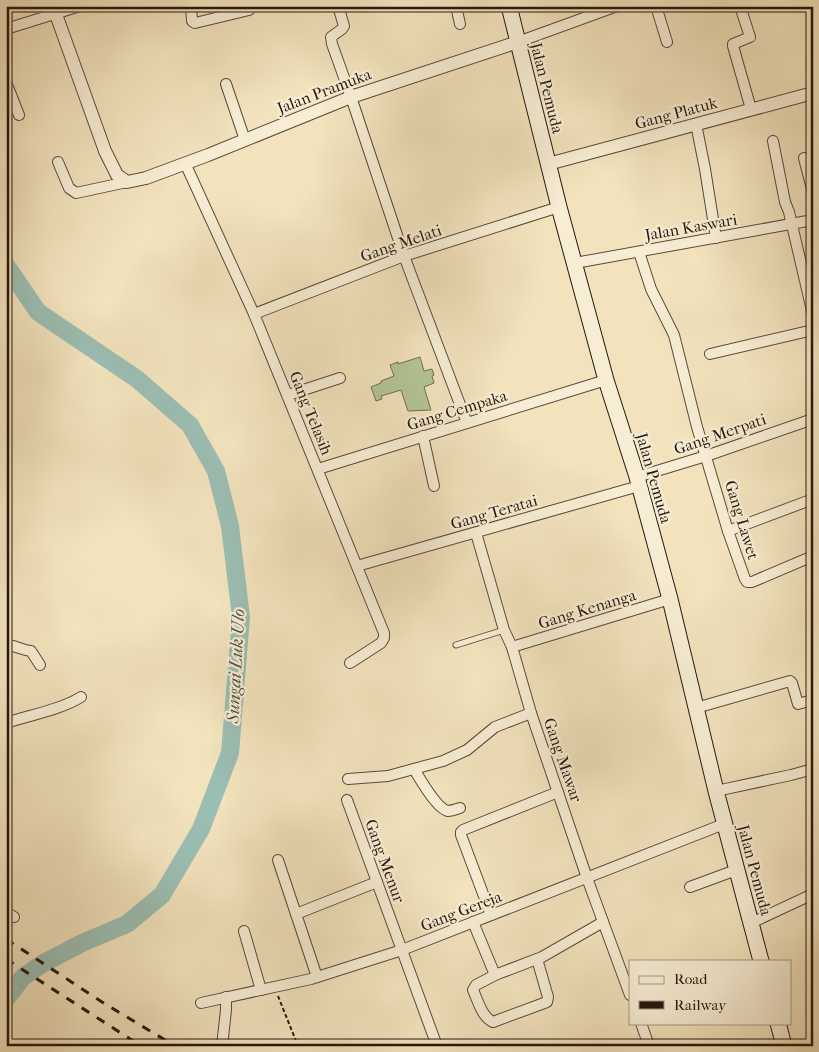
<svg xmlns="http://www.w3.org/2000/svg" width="819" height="1052" viewBox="0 0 819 1052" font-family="'IM FELL French Canon',serif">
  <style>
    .green { fill: #b4c595; stroke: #6e6e52 }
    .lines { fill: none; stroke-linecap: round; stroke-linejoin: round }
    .river { stroke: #9bbeb3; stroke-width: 18 }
    .service-casing { stroke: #5a4a3a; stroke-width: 7 }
    .minor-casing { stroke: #5a4a3a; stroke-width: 12 }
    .tertiary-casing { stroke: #5a4a3a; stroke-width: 14 }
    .secondary-casing { stroke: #27170f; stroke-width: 17 }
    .path { stroke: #27170f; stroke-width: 2; stroke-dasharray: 4 2.5; stroke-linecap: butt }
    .service { stroke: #f7edd4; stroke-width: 5 }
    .minor { stroke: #f7edd4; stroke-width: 10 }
    .tertiary { stroke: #f7edd4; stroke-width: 12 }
    .secondary { stroke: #f7edd4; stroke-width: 15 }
    .rail { stroke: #27170f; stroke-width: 3; stroke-dasharray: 9 9; stroke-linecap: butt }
    .labels { text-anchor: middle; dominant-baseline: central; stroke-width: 4.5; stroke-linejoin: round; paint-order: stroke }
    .street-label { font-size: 16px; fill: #27170f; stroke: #f7edd4 }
    .water-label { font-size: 18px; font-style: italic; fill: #505148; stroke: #f7edd4 }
  </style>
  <rect width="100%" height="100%" fill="#f2e3bd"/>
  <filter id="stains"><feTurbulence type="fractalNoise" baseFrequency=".004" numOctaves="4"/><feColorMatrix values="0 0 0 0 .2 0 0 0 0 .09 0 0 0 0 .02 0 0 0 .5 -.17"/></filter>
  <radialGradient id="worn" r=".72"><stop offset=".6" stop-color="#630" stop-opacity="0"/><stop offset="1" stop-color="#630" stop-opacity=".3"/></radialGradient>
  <polygon class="green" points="420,357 424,371 432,369 434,375 432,376 434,383 424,387 431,410 408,411 401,390 381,396 382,399 376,401 371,387 381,383 381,381 394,376 390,365 398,362 398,364"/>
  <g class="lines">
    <polyline class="river" points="6,265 38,312 137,379 190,425 216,471 230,526 241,617 230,753 201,829 162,895 127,924 82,943 42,964 23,977 6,999"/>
    <g class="service-casing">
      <polyline id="service" points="456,645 504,630"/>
    </g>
    <g class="minor-casing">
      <g id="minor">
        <polyline points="191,6 192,21 195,23 249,10 251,8 251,6"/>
        <polyline points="338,6 344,26 342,29 331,37 332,44 351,97 404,256 467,423"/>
        <polyline points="456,6 460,24"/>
        <polyline points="656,6 667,42"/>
        <polyline points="740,6 750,37 733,44 733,46 751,109"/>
        <polyline points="6,29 80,6"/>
        <polyline points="518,42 617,6"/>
        <polyline points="6,82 19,115"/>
        <polyline points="226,84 245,140"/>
        <polyline points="696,124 705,169 716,238"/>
        <polyline points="773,141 785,202 789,212 813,315"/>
        <polyline points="804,158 813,193"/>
        <polyline points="58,162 69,188 76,193 127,182"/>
        <polyline points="185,163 254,314 384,633 384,638 381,643 350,663"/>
        <polyline points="639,252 651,289 674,335 697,427 728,531 745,579 747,582 752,582 813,556"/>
        <polyline points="575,263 813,220"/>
        <polyline points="254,314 404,256 559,207"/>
        <polyline points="710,354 813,330"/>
        <polyline points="288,395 340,378"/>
        <polyline points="423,436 434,486"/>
        <polyline points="318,469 606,380"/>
        <polyline points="637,477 706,456 813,419"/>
        <polyline points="728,531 813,499"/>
        <polyline points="476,533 504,630 512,647 531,713 587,878 630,995"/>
        <polyline points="357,566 639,486"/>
        <path d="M6 645C15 645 21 650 31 651L40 665"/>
        <polyline points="512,647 670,599"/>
        <polyline points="696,708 790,681 792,683 798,704 813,700"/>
        <path d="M6 723C30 715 60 710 81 697"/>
        <path d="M414 769C420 779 437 809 448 811 452 811 456 809 460 808"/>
        <polyline points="348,779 388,776 443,761 467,750 495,727 531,713"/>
        <polyline points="716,791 791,775 813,769"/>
        <polyline points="347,800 437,1046"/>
        <polyline points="278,860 317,977"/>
        <polyline points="690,887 736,870"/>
        <polyline points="6,912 14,917"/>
        <polyline points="296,914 377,882"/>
        <polyline points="491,915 461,835 461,832 463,830 558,792"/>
        <polyline points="473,922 495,975 542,957 603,922"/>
        <polyline points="751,923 813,894"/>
        <polyline points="244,931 261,990"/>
        <path d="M495 975 476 985 473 990C478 1001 482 1017 493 1022L547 1002 548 997 537 959"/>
        <polyline points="201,1003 311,979 402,950 724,824"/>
        <polyline points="641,1023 649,1046"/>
        <polyline points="222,1046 226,1010 226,997"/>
      </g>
    </g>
    <g class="tertiary-casing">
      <g id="tertiary">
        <polyline points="53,6 105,151 117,175 127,182 146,178 208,155 351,97 518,42"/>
        <polyline points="548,164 813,93"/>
      </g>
    </g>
    <g class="secondary-casing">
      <g id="secondary">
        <polyline points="509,6 559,207 606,380 637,477 670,599 716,791 761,961"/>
        <polyline points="778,1023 784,1046"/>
      </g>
    </g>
    <polyline class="path" points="278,996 298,1046"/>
    <use href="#service" class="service"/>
    <use href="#minor" class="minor"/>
    <use href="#tertiary" class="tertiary"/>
    <use href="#secondary" class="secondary"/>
    <g class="rail">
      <polyline points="6,939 102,1002 175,1046"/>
      <polyline points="6,959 141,1046"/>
    </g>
  </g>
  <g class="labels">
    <g class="street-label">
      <text transform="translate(547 88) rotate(76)">Jalan Pemuda</text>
      <text transform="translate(324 91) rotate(-21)">Jalan Pramuka</text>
      <text transform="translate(676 113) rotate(-15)">Gang Platuk</text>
      <text transform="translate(691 227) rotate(-10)">Jalan Kaswari</text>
      <text transform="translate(401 243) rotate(-19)">Gang Melati</text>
      <text transform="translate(457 410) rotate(-17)">Gang Cempaka</text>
      <text transform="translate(311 413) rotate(68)">Gang Telasih</text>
      <text transform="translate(720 434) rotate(-19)">Gang Merpati</text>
      <text transform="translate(654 478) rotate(74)">Jalan Pemuda</text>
      <text transform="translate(494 512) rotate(-16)">Gang Teratai</text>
      <text transform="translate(742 520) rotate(73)">Gang Lawet</text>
      <text transform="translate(587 609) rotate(-17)">Gang Kenanga</text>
      <text transform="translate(563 760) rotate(71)">Gang Mawar</text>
      <text transform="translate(385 861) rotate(70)">Gang Menur</text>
      <text transform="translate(755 870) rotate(75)">Jalan Pemuda</text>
      <text transform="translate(461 911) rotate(-21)">Gang Gereja</text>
    </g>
    <g class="water-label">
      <text transform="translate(236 666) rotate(-87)">Sungai Luk Ulo</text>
    </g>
  </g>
  <rect width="819" height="1052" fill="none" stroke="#f2e3bd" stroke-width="25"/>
  <rect x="8" y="8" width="804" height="1037" fill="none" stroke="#27170f" stroke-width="2.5"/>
  <rect x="12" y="12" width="794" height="1027" fill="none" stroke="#27170f"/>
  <rect x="629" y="960" width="162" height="65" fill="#f7edd4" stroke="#a49785"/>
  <rect x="639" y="976" width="25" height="8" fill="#f7edd4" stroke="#a49785"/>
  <text x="674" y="984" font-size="15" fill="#27170f">Road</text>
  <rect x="639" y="1001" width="25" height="8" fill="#27170f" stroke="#a49785"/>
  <text x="674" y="1010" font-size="15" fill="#27170f">Railway</text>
  <rect width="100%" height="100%" filter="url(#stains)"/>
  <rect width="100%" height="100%" fill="url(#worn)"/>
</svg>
